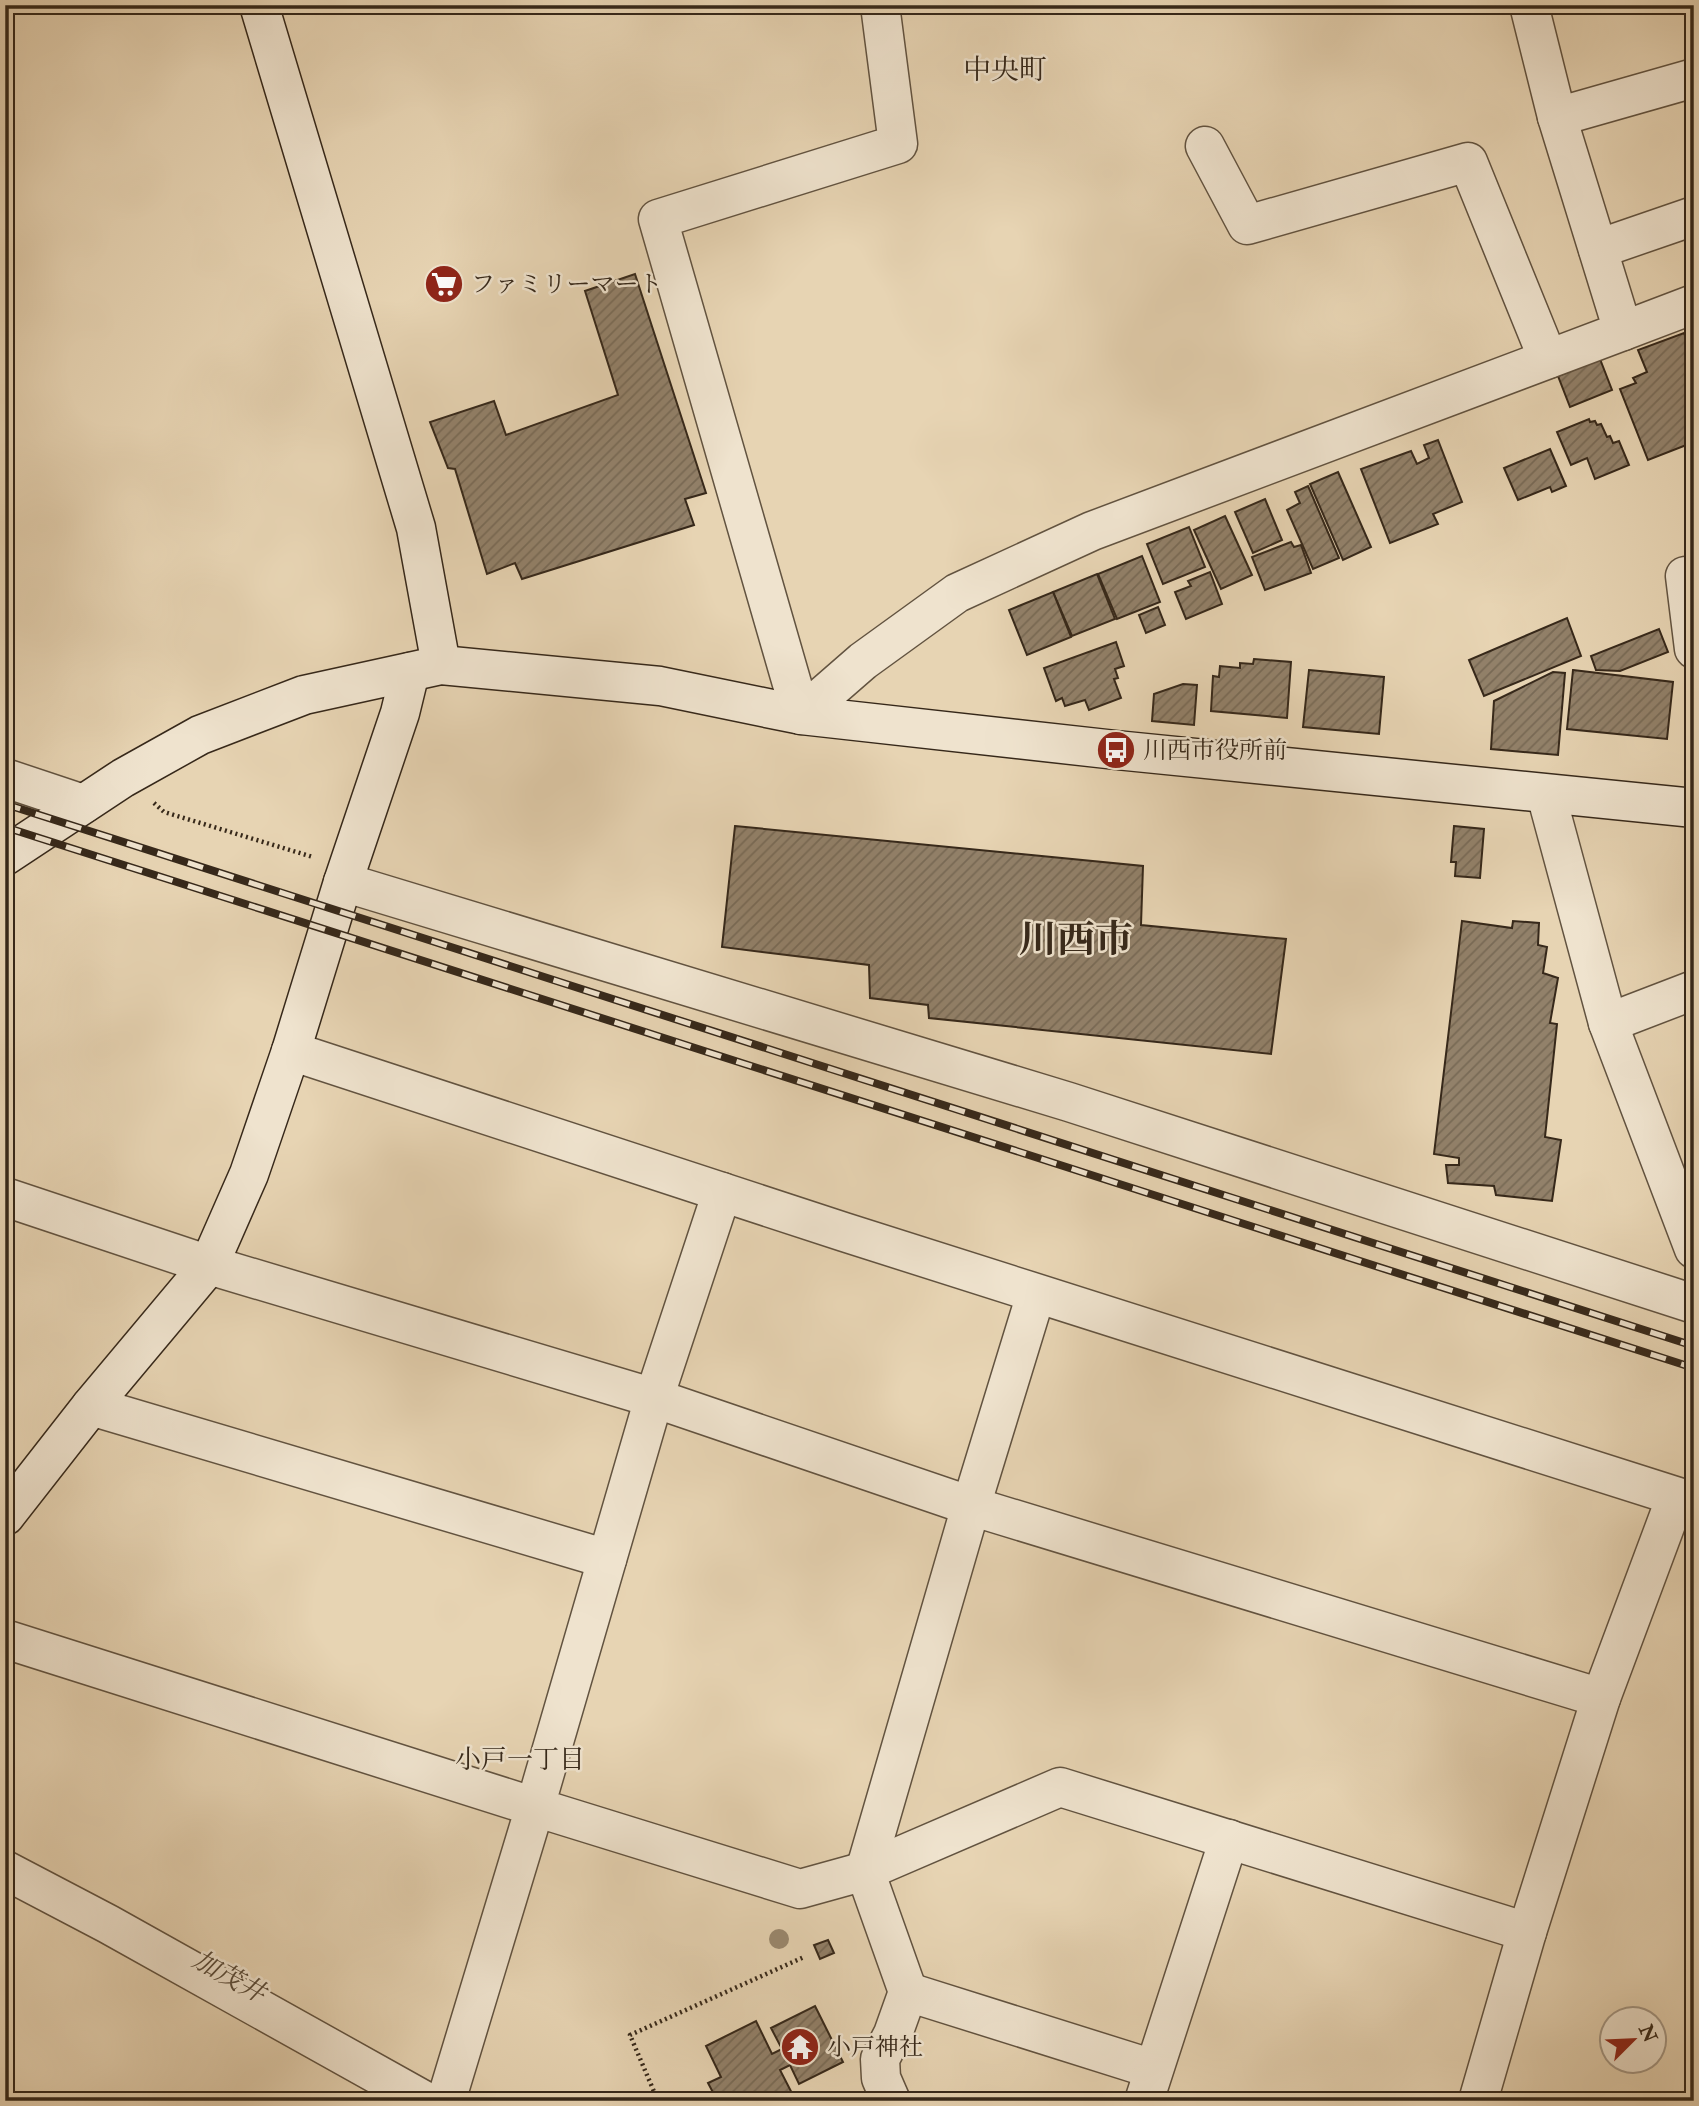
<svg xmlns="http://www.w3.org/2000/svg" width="1699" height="2106" viewBox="0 0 1699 2106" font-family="'IM FELL Double Pica','Noto Serif JP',serif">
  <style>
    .building { fill: url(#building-hatch); stroke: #36281a; stroke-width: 2 }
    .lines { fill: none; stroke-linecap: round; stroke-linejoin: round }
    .street-casing { stroke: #625340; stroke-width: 41 }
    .secondary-casing { stroke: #36281a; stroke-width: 41 }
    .path { stroke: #36281a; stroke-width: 4.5; stroke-dasharray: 2 3.5; stroke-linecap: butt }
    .street { stroke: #efe3ce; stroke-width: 38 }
    .secondary { stroke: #efe3ce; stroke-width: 38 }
    .rail-casing { stroke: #36281a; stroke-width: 8 }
    .rail { stroke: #efe3ce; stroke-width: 5; stroke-dasharray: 16; stroke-linecap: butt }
    .tree { fill: #9a8970 }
    .labels { text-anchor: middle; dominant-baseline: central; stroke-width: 5; stroke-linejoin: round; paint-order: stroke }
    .poi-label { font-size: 24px; fill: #36281a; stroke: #efe3ce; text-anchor: start }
    .neighbourhood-label { font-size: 26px; fill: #36281a; stroke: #efe3ce }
    .water-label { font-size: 26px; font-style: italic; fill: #594a38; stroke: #efe3ce }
    .quarter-label { font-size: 28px; fill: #36281a; stroke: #efe3ce }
    .town-label { font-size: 38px; font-weight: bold; fill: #36281a; stroke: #efe3ce }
  </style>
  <defs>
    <pattern id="building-hatch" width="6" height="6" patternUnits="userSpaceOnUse" patternTransform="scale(1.75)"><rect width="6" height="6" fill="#92816a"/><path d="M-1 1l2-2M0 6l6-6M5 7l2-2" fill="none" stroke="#786a56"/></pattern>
  </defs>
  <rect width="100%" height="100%" fill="#e7d4b3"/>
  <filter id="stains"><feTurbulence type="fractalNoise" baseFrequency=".00286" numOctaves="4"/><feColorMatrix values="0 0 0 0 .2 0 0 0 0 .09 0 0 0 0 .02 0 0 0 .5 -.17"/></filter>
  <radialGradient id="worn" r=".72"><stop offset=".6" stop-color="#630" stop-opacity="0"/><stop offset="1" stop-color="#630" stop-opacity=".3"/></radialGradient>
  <g class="building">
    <polygon points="635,274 706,493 685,499 694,525 522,579 515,563 487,574 455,469 448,468 430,422 494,401 506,435 618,395 585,291"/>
    <polygon points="1684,333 1692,355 1694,354 1694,442 1648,460 1620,389 1636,383 1633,378 1647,372 1638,350"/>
    <polygon points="1600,359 1612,390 1570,407 1558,376"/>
    <polygon points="1589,419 1590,422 1595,421 1597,425 1601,424 1607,437 1610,436 1613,443 1619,441 1629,465 1595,479 1587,458 1571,465 1557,432"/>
    <polygon points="1438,440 1462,502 1433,514 1438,524 1390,543 1361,469 1411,451 1417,464 1429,458 1424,445"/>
    <polygon points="1550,449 1566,486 1552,492 1550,487 1518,500 1504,468"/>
    <polygon points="1338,472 1371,547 1343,560 1310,484"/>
    <polygon points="1308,486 1339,558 1313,569 1287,510 1300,503 1295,492"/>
    <polygon points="1265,499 1282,540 1253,553 1235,512"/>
    <polygon points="1225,516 1252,575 1221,589 1194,530"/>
    <polygon points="1189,527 1205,567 1163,584 1147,544"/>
    <polygon points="1291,542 1294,547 1301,545 1311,573 1265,590 1252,557"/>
    <polygon points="1142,556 1160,602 1117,619 1098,574"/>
    <polygon points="1210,572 1222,604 1186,619 1175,592 1191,586 1188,581"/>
    <polygon points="1097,574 1115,619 1072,636 1053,592"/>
    <polygon points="1053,592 1071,637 1027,655 1009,610"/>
    <polygon points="1158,607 1165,625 1146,633 1139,615"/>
    <polygon points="1567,618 1581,656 1484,696 1469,660"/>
    <polygon points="1659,629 1668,652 1620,671 1596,670 1591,656"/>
    <polygon points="1116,642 1124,666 1115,669 1118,678 1114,679 1121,698 1089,710 1085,700 1065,706 1062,698 1056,701 1044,668"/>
    <polygon points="1254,659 1291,662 1287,718 1211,711 1213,676 1219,677 1220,666 1240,668 1240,663 1253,664"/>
    <polygon points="1309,670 1384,677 1379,734 1303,727"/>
    <polygon points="1573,670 1673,682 1667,739 1567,729"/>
    <polygon points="1553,672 1565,673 1558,755 1491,749 1494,701"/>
    <polygon points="1183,684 1197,685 1194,725 1152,721 1154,694"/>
    <polygon points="735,826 1143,866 1141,925 1286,939 1271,1054 929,1018 928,1005 870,998 869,965 722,947"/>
    <polygon points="1454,826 1484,829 1480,878 1455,876 1456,862 1451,862"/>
    <polygon points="1462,921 1512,928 1513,921 1539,923 1538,945 1547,947 1543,973 1558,978 1550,1023 1557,1024 1545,1137 1561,1140 1552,1201 1496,1195 1494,1186 1448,1183 1446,1165 1459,1165 1459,1158 1434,1154"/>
    <polygon points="828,1940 834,1953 820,1959 814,1945"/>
    <polygon points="815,2006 843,2062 799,2084 790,2065 780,2070 796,2101 730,2101 727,2094 717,2100 708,2083 721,2077 706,2046 756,2021 772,2054 782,2049 771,2028"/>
  </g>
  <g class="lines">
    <g class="street-casing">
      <g id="street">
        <polyline points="880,5 898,144 658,219 801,715 863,661 957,593 1092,531 1623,331 1557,117 1529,5"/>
        <polyline points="1557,117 1694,78"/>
        <polyline points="1205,146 1247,225 1468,162 1548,359"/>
        <polyline points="1598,249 1694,216"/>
        <polyline points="1623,331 1694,304"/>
        <polyline points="1685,576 1694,649"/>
        <polyline points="5,778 83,804"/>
        <polyline points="1546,794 1608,1023 1694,1249"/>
        <polyline points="343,882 1069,1102 1694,1304"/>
        <polyline points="1608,1023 1694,990"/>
        <polyline points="291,1051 844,1232 1694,1502"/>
        <polyline points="722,1192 654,1398 535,1807 800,1889 865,1871 1060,1787 1527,1932"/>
        <polyline points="5,1197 209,1265 654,1398 971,1506 1601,1698"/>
        <polyline points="91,1406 607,1559"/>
        <polyline points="5,1639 535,1807 446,2101"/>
        <polyline points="5,1870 108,1924 425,2101"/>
        <polyline points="908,1992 1153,2069"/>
        <polyline points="891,2101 881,2078 880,2059 893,2034 908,1992 865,1871 971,1506 1036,1294"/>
        <polyline points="1144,2101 1229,1839"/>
        <polyline points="1478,2101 1527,1932 1601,1698 1676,1497"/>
      </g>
    </g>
    <g class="secondary-casing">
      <g id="secondary">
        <polyline points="259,5 416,528 441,665"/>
        <polyline points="5,856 123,778 200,735 304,695 441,665 660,686 801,715 1116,750 1694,808"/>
        <polyline points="5,1516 91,1406 209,1265 249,1174 291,1051 343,882 400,713 410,672"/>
      </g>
    </g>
    <g class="path">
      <polyline points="154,803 164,812 313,857"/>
      <polyline points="658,2101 630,2035 804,1957"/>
    </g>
    <use href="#street" class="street"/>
    <use href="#secondary" class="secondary"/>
    <g class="rail-casing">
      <g id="rail">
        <polyline points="5,804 1694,1346"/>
        <polyline points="5,827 1694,1368"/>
      </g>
    </g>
    <use href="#rail" class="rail"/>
  </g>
  <circle class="tree" cx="779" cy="1939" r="10"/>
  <defs>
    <g id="supermarket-disc" transform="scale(2.0125)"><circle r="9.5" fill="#8f2418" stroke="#efe3ce"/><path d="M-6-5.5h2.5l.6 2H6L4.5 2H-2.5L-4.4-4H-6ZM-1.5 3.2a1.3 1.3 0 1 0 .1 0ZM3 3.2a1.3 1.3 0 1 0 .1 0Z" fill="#fff"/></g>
    <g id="bus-disc" transform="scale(2.0125)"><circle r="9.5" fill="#8f2418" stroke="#efe3ce"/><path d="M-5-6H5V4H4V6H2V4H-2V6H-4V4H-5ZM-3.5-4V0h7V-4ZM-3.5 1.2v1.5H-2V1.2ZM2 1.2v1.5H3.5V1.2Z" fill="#fff"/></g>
    <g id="temple-disc" transform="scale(2.0125)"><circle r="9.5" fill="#8f2418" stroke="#efe3ce"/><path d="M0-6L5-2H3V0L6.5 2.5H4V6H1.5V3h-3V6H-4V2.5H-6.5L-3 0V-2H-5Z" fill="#fff"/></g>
  </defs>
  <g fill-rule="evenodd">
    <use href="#supermarket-disc" x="444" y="284"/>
    <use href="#bus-disc" x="1116" y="750"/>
    <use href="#temple-disc" x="800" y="2047"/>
  </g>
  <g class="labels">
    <g class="poi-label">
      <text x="471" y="284">ファミリーマート</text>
      <text x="1143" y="750">川西市役所前</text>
      <text x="827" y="2047">小戸神社</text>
    </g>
    <g class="neighbourhood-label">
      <text x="520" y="1760">小戸一丁目</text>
    </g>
    <g class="water-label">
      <text transform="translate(229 1977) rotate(29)">加茂井</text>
    </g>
    <g class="quarter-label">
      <text x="1005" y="70">中央町</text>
    </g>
    <g class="town-label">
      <text x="1076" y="940">川西市</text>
    </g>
  </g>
  <rect width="1699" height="2106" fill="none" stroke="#e7d4b3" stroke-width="28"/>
  <rect x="7" y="7" width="1685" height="2092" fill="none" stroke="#36281a" stroke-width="3.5"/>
  <rect x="14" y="14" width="1671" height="2078" fill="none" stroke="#36281a" stroke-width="2"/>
  <g transform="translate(1633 2040) rotate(66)"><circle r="33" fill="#efe3ce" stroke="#a59886" stroke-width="2"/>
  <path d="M0-5L12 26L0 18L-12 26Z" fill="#8f2418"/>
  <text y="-10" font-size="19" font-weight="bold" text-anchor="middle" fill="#36281a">N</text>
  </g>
  <rect width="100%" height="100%" filter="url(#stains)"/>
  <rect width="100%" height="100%" fill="url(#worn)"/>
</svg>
